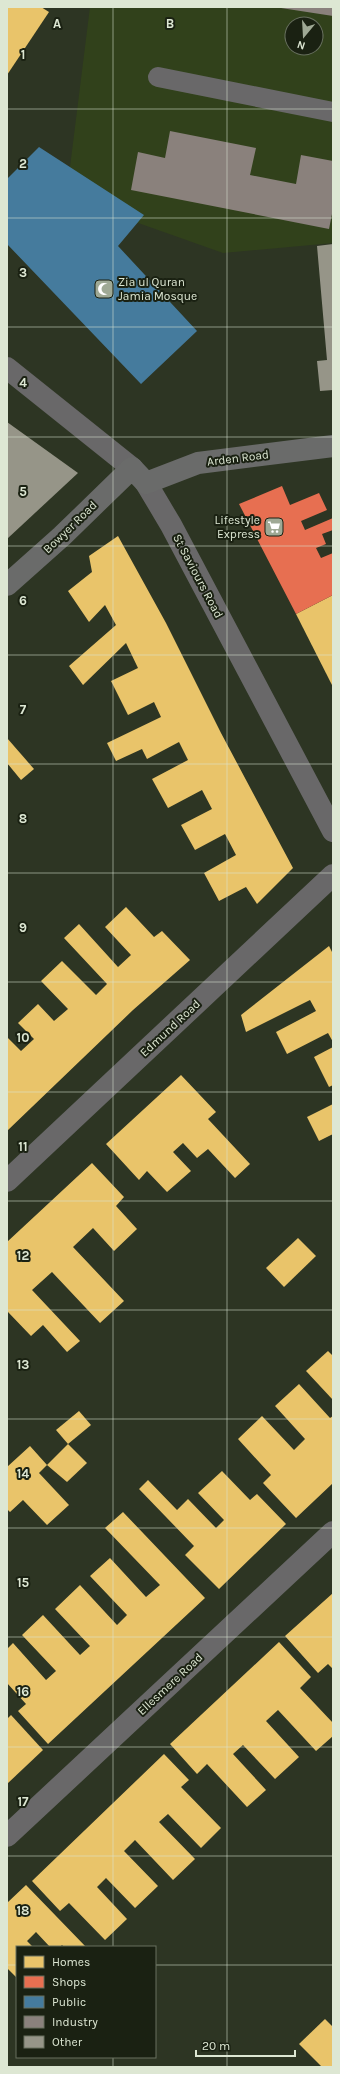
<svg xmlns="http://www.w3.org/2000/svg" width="340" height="2074" viewBox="0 0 340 2074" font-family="Karla,sans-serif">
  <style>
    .built { fill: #31411b; fill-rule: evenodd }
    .homes { fill: #e9c46a }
    .shops { fill: #e76f51 }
    .public { fill: #457b9d }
    .industry { fill: #8a817c }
    .building { fill: #969588 }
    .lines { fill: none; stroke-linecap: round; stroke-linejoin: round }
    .service { stroke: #696869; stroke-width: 20 }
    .minor { stroke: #696869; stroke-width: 22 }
    .secondary { stroke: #6a6b6a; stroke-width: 22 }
    .grid { fill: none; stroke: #dde7d3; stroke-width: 1; stroke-opacity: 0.55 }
    .labels { text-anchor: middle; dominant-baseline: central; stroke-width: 4; stroke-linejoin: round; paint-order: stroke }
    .poi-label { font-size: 12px; fill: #dde7d3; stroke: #1a2112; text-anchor: start }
    .street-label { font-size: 12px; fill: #dde7d3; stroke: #1a2112 }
    .grid-label { font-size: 13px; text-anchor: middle; font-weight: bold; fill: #dde7d3; stroke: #1a2112; stroke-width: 4; stroke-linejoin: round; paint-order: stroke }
  </style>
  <rect width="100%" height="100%" fill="#2d3523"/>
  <path class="built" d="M90 7H333V243L223 253 127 219 69 175ZM292 24H316V48H292Z"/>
  <g class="homes">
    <polygon points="7,7 41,7 49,12 7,75"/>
    <polygon points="118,536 166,623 221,733 293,868 257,904 246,887 219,901 204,873 236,855 225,834 195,850 181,825 212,809 202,790 168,808 152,779 188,760 179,742 147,759 142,749 116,761 107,743 161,717 154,702 128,715 111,681 138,668 126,643 83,685 69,666 116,625 105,605 89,622 68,591 92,572 89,556"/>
    <polygon points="333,595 333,687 296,614"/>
    <polygon points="7,738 34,769 21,780 7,763"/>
    <polygon points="126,907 154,937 162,931 190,960 133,1010 7,1131 7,1037 21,1051 34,1039 18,1023 38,1004 54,1021 68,1009 41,981 62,961 96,995 107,984 64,938 79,924 118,967 131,955 105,927"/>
    <polygon points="329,946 333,954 333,1042 328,1033 287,1054 276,1032 316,1011 310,1000 246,1032 241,1015"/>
    <polygon points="333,1047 333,1085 329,1087 314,1057"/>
    <polygon points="181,1075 216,1112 208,1119 250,1164 235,1178 208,1149 197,1158 183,1143 173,1152 191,1171 167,1192 147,1171 139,1180 106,1144"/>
    <polygon points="333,1104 333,1134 319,1141 307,1117"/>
    <polygon points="92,1163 124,1197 116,1206 137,1229 114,1251 93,1228 73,1247 124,1301 100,1323 52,1272 32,1290 80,1341 67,1352 43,1325 31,1336 8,1312 7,1313 7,1242"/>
    <polygon points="298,1238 316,1256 284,1287 266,1268"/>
    <polygon points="328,1351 333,1356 333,1400 306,1371"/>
    <polygon points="299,1384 330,1418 333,1416 333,1483 296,1518 263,1483 271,1475 238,1439 262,1416 294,1450 305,1439 275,1406"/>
    <polygon points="79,1411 91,1425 68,1444 56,1430"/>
    <polygon points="68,1444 87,1463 67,1482 47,1465"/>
    <polygon points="30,1446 47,1465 39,1473 69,1505 47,1525 23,1500 10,1512 7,1509 7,1467"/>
    <polygon points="222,1471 250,1500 257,1494 286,1524 219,1589 185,1555 194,1546 139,1489 148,1480 177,1510 188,1499 216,1528 224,1520 198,1493"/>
    <polygon points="123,1512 205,1598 48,1744 18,1711 26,1704 7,1683 7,1649 13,1643 46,1680 56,1671 22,1635 43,1615 80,1655 90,1646 55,1609 80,1585 117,1625 127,1615 90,1576 110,1558 146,1597 160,1585 105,1528"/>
    <polygon points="333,1593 333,1669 328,1664 318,1673 285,1636"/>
    <polygon points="279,1642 311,1677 300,1688 333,1723 333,1736 316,1751 278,1710 266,1721 299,1757 275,1779 243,1745 233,1754 266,1790 247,1807 207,1764 197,1774 170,1744"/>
    <polygon points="11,1715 43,1750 7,1784 7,1719"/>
    <polygon points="164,1754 189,1780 181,1787 221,1828 201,1848 168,1814 159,1822 195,1859 173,1880 135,1840 124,1851 158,1886 135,1908 106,1878 97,1887 127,1919 105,1940 69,1903 60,1911 32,1881"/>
    <polygon points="26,1885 86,1947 64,1947 62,1945 60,1947 50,1947 36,1932 27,1941 33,1947 17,1947 17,1978 7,1968 7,1903"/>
    <polygon points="325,2019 333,2027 333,2067 322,2067 299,2044"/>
  </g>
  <polygon class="shops" points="282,486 290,505 319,493 327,510 301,521 305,530 333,518 333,530 322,534 326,544 316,548 321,558 333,553 333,595 296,614 239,504"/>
  <polygon class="public" points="39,147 144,215 118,246 197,331 141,384 7,244 7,179"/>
  <g class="industry">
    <polygon points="281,7 333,7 333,16 281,8"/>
    <polygon points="170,131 256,148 250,175 296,184 301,155 333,161 333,209 329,229 131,190 138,152 165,158"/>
  </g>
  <g class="building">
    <polygon points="333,244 333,390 320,391 317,361 327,360 317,246"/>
    <polygon points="7,422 78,473 7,539"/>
  </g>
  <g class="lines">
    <polyline class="service" points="158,77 333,112"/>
    <g class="minor">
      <polyline points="7,368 132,468"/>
      <polyline points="146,483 171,525 333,831"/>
      <polyline points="7,1181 333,875"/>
      <polyline points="7,1836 333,1532"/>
    </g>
    <polyline class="secondary" points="7,585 62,536 132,468 146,483 198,463 333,446"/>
  </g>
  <path class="grid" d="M113 7V1947M227 7V2067M7 109H333M7 218H333M7 327H333M7 437H333M7 546H333M7 655H333M7 764H333M7 873H333M7 982H333M7 1092H333M7 1201H333M7 1310H333M7 1419H333M7 1528H333M7 1637H333M7 1747H333M7 1856H333M7 1965H17M155 1965H333M113 2057V2067"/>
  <defs>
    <g id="mosque-square" transform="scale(1)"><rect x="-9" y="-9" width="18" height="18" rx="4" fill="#9fa995" stroke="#1a2112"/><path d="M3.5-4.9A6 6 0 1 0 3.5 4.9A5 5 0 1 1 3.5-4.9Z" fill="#fff"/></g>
    <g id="supermarket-square" transform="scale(1)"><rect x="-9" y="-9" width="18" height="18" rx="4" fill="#9fa995" stroke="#1a2112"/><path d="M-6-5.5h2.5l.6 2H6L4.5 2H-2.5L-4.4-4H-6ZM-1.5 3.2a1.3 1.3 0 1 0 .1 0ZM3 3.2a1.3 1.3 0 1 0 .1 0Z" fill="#fff"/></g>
  </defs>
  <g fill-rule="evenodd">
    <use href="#mosque-square" x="104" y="289"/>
    <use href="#supermarket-square" x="274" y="527"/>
  </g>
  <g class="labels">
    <g class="poi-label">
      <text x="118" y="282">Zia ul Quran<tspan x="118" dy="14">Jamia Mosque</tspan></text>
      <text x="260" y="520" text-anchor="end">Lifestyle<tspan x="260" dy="14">Express</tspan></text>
    </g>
    <g class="street-label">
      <text transform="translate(238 458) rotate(-7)">Arden Road</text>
      <text transform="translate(70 527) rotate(-44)">Bowyer Road</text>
      <text transform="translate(198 576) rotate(62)">St Saviours Road</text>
      <text transform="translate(170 1028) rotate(-43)">Edmund Road</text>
      <text transform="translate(170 1684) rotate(-43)">Ellesmere Road</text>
    </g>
  </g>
  <g class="grid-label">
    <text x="57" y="28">A</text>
    <text x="170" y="28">B</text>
    <text x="23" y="59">1</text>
    <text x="23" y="168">2</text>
    <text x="23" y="277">3</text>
    <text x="23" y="387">4</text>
    <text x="23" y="496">5</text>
    <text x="23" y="605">6</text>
    <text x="23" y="714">7</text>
    <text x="23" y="823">8</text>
    <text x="23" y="932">9</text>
    <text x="23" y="1042">10</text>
    <text x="23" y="1151">11</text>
    <text x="23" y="1260">12</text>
    <text x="23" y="1369">13</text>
    <text x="23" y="1478">14</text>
    <text x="23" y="1587">15</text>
    <text x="23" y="1696">16</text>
    <text x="23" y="1806">17</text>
    <text x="23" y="1915">18</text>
  </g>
  <rect width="340" height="2074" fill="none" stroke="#dde7d3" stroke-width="16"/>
  <rect x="16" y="1946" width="140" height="112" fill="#1a2112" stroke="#68705f"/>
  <rect x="24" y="1956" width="20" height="12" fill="#e9c46a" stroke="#68705f"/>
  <text x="52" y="1966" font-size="12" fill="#dde7d3">Homes</text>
  <rect x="24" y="1976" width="20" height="12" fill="#e76f51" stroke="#68705f"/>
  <text x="52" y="1986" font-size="12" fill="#dde7d3">Shops</text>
  <rect x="24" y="1996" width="20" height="12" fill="#457b9d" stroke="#68705f"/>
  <text x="52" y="2006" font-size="12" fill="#dde7d3">Public</text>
  <rect x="24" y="2016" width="20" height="12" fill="#8a817c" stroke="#68705f"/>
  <text x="52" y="2026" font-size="12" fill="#dde7d3">Industry</text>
  <rect x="24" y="2036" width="20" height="12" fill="#969588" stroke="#68705f"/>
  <text x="52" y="2046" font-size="12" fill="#dde7d3">Other</text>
  <g transform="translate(304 36) rotate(198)"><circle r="19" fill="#1a2112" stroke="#68705f"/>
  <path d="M0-3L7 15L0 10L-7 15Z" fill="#9fa995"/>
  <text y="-6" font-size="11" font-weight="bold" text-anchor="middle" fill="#dde7d3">N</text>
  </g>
  <path d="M196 2050v6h99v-6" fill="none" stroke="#dde7d3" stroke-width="2"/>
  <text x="202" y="2050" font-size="12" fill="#dde7d3" stroke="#1a2112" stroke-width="3" paint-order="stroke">20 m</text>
</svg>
